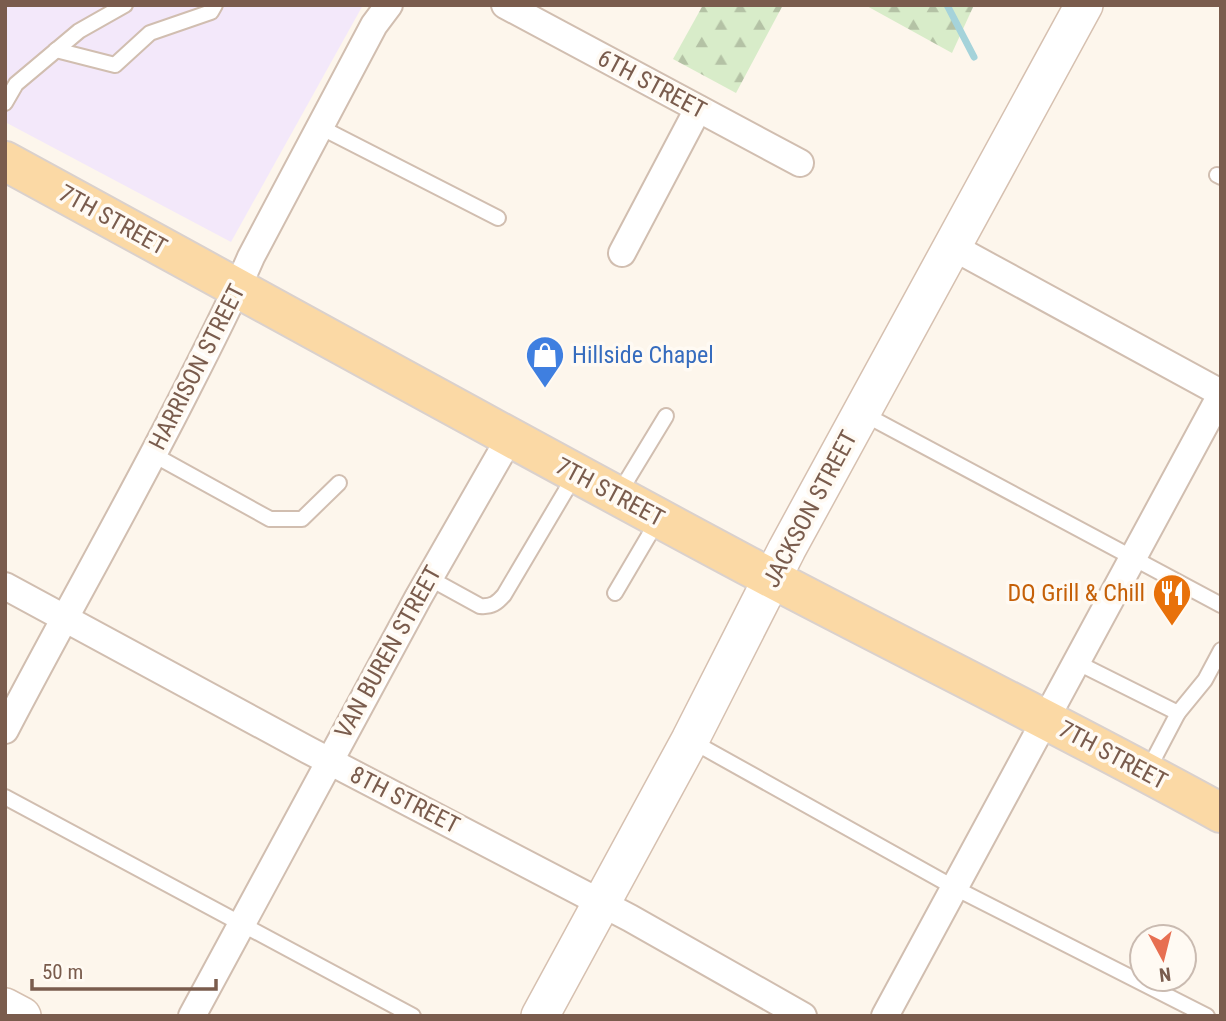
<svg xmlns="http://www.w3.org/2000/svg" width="1226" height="1021" viewBox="0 0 1226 1021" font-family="'Roboto Condensed',sans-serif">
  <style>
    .education { fill: #f3e8fa }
    .forest { fill: url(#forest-firs) }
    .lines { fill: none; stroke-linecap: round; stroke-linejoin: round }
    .stream { stroke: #a5d3da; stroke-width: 7 }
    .lane-casing { stroke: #d1beb0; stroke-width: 18 }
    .street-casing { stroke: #d1beb0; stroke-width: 30 }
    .secondary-casing { stroke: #d6c0b0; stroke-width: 40 }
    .primary-casing { stroke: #dad1cd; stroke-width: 42 }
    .lane { stroke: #fff; stroke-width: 14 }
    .street { stroke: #fff; stroke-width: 26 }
    .secondary { stroke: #fff; stroke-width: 37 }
    .primary { stroke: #fbd9a5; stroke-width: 38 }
    .labels { text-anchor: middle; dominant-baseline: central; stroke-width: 7; stroke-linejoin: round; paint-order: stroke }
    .street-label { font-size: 24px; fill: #7a5c4d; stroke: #fffaf3 }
    .shop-label { font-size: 24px; fill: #366cbe; stroke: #fffaf3; text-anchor: start }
    .food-label { font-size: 24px; fill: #c56008; stroke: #fffaf3; text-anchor: end }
  </style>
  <defs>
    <pattern id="forest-firs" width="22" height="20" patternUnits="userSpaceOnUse" patternTransform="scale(1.75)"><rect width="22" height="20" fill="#d8ecc9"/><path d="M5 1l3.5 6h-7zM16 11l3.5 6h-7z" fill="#b4c2a5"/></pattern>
  </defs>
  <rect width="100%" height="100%" fill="#fdf6ec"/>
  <polygon class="education" points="5,5 363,5 231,242 5,122"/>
  <g class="forest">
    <polygon points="703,5 783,5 736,93 673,59"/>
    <polygon points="865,5 974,5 952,53"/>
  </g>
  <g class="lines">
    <polyline class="stream" points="947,5 974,57"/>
    <g class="lane-casing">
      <g id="lane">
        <polyline points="56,50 115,65 150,33 211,12 215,5"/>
        <polyline points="5,103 16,84 79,31 125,5"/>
        <polyline points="320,127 498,218"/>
        <polyline points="1217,175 1221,177"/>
        <polyline points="862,413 1221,605"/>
        <polyline points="154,455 270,519 302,519 339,483"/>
        <polyline points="618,495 666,416"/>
        <path d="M429 578 480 606C492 607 497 603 504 595L575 475"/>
        <polyline points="615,593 658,520"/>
        <polyline points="1076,662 1178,713 1147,772"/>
        <polyline points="1178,713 1205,680 1221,650"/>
        <polyline points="690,740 955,888 1207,1016"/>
        <polyline points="5,797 413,1016"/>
      </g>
    </g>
    <g class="street-casing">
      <g id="street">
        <polyline points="505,5 800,163"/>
        <polyline points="953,247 1221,393"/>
        <polyline points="622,253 698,109"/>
        <polyline points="5,586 308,750 630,918 803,1016"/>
        <path d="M5 730C65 615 130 502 188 387 210 344 232 301 251 257L374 25 389 5"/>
        <polyline points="192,1016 418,598 509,439"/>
        <polyline points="885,1016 1221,395"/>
      </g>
    </g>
    <g class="secondary-casing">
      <g id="secondary">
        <polyline points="5,1007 22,1016"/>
        <polyline points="540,1016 690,740 787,549 1084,5"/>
      </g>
    </g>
    <g class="primary-casing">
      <path id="primary" d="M5 161C253 296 499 433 748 566 905 649 1065 727 1221 813"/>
    </g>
    <use href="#lane" class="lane"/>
    <use href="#street" class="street"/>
    <use href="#secondary" class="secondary"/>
    <use href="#primary" class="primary"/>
  </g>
  <defs>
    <g id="shop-pin" transform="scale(2.0125)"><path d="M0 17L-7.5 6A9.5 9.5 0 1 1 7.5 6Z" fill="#3f7fe0" stroke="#fffaf3"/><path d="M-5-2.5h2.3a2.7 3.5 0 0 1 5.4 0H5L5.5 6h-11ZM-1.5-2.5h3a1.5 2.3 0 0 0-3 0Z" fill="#fff"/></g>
    <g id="restaurant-pin" transform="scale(2.0125)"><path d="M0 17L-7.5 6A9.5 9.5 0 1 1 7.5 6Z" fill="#e8710a" stroke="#fffaf3"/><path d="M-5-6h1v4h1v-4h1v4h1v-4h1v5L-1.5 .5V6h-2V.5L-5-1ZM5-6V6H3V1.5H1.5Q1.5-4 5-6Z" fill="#fff"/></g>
  </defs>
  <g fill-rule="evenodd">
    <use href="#shop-pin" x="545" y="355"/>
    <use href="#restaurant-pin" x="1172" y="593"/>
  </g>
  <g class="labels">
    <g class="street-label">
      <text transform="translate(652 84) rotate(28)">6TH STREET</text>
      <text transform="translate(113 220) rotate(29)">7TH STREET</text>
      <text transform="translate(197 367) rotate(-63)">HARRISON STREET</text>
      <text transform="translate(610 492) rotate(28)">7TH STREET</text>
      <text transform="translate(810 509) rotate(-62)">JACKSON STREET</text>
      <text transform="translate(388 652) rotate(-61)">VAN BUREN STREET</text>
      <text transform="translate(1113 755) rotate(28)">7TH STREET</text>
      <text transform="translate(405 800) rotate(27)">8TH STREET</text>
    </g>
    <g class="shop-label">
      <text x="572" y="355">Hillside Chapel</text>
    </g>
    <g class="food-label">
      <text x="1145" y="593">DQ Grill &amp; Chill</text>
    </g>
  </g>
  <rect width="1226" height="1021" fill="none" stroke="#7a5c4d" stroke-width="14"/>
  <g transform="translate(1163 958) rotate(173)"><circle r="33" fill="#fffaf3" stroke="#cabbb1" stroke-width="2"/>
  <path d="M0-5L12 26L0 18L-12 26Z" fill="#e76f51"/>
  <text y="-10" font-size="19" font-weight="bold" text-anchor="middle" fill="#7a5c4d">N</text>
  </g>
  <path d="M32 979v10h184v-10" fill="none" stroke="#7a5c4d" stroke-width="3.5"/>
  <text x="42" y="979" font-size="21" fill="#7a5c4d" stroke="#fffaf3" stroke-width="5" paint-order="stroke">50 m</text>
</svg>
